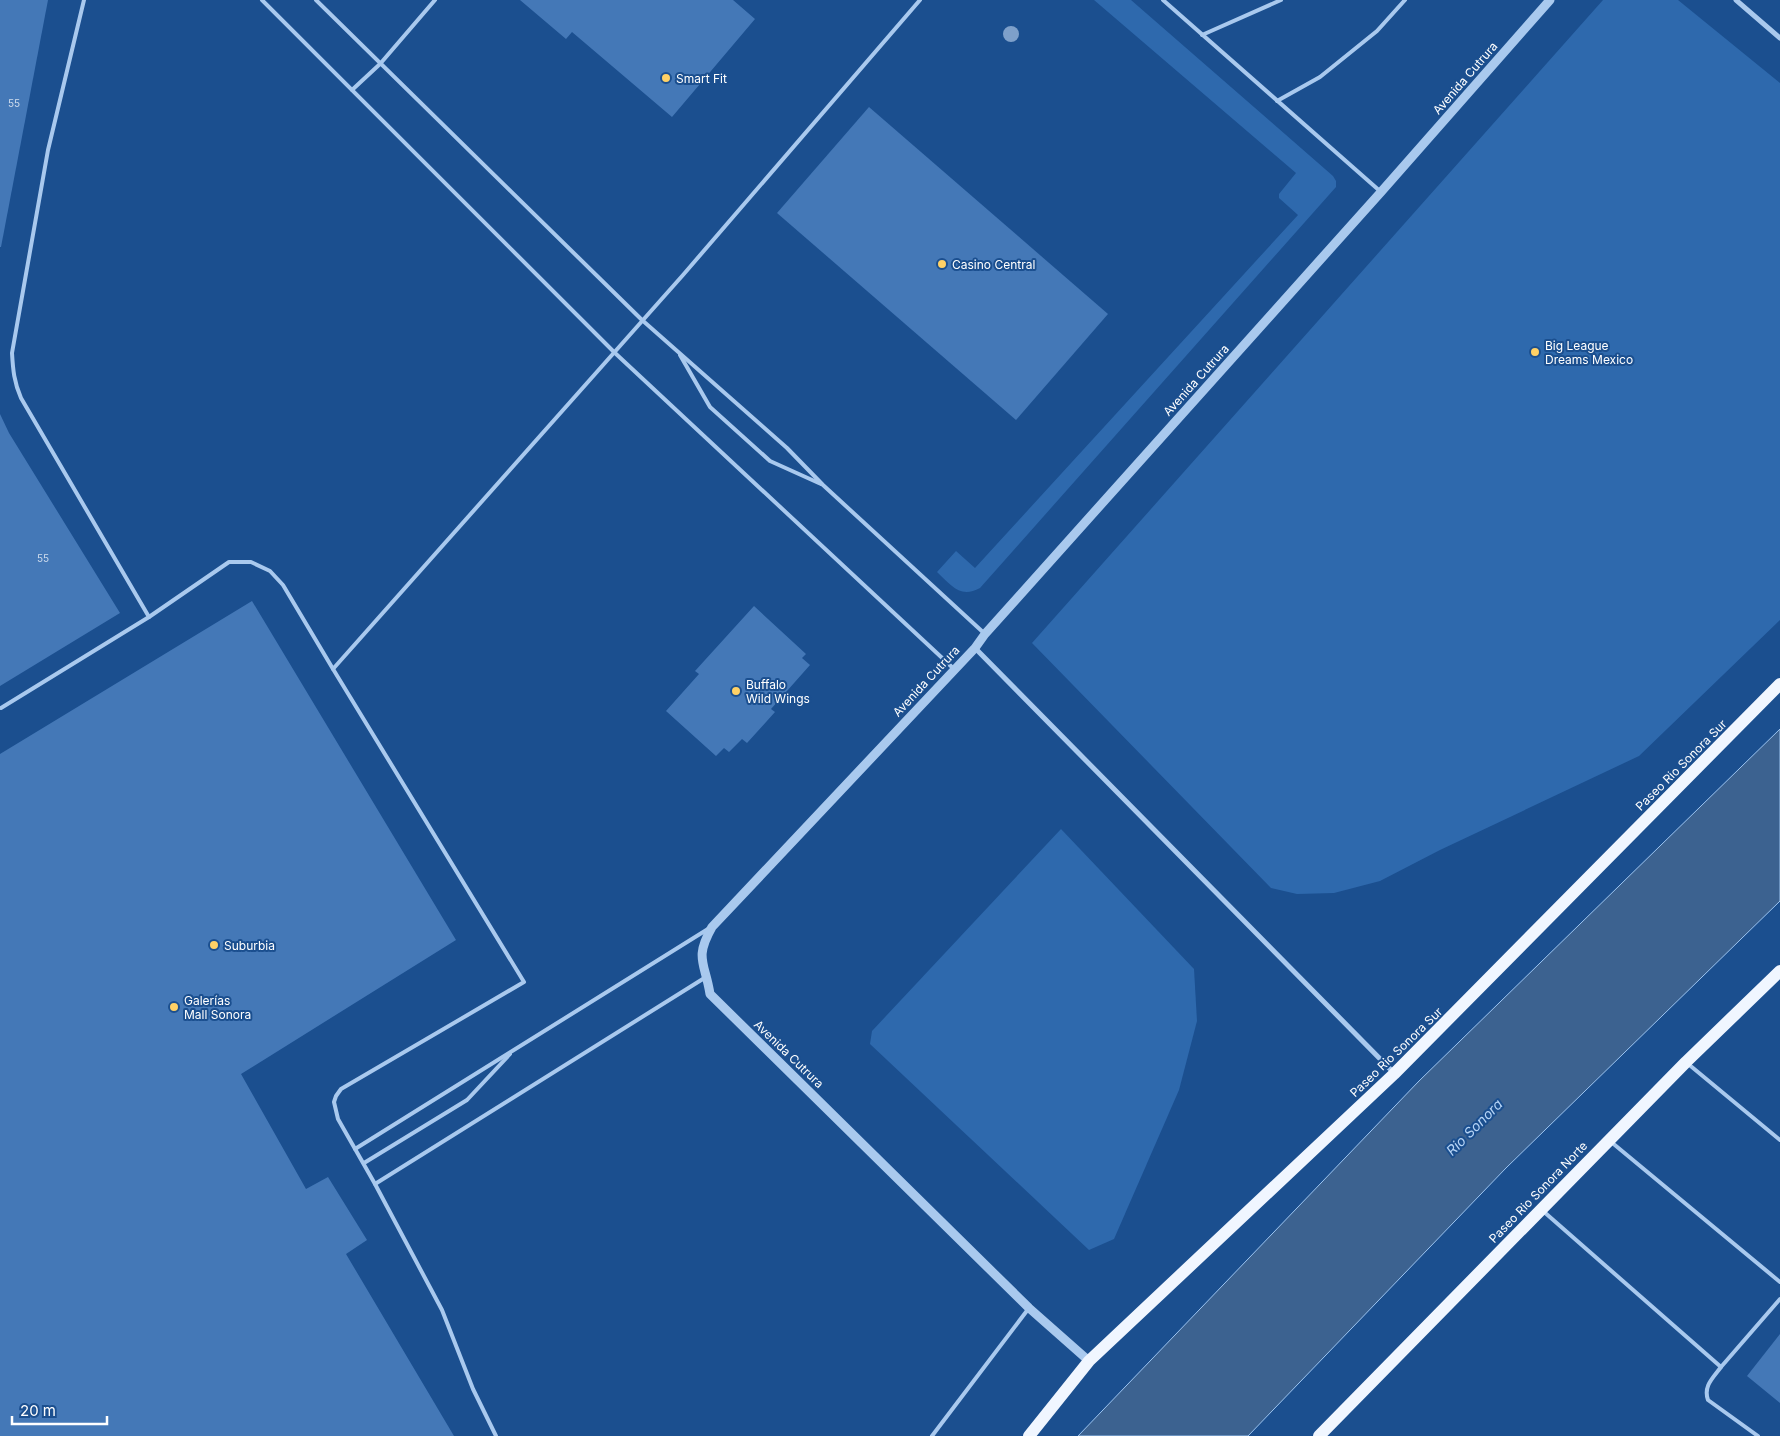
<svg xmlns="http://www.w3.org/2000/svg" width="1780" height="1436" viewBox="0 0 1780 1436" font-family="Inter,sans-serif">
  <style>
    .green { fill: #2e69ad }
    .water { fill: #3c6290; stroke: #9cc4f0 }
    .building { fill: #4478b7 }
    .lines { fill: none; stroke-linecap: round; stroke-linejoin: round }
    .service { stroke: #a9c9ee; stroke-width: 4 }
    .minor { stroke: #a9c9ee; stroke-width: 5 }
    .tertiary { stroke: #a9c9ee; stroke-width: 9 }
    .primary { stroke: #f0f6ff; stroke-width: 12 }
    .tree { fill: #7ea0ca }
    .poi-dot { fill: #ffd166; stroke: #1b4f8f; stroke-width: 2 }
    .labels { text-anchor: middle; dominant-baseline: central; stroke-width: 4; stroke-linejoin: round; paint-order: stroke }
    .number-label { font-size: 10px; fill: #d0dded }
    .poi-label { font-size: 12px; fill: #fff; stroke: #1b4f8f; text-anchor: start }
    .street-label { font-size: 12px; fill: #fff; stroke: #1b4f8f }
    .water-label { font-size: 14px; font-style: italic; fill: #b5d3f5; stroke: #1b4f8f }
  </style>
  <rect width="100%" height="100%" fill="#1b4f8f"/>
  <g class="green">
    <path d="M1094 0H1131L1333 176 1336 181V187L980 588C960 599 951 585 937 572L956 551 975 568 1298 215 1279 198V194L1296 173Z"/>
    <polygon points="1603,0 1678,0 1780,83 1780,620 1639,756 1440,850 1380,881 1334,893 1297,894 1271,888 1032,643"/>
    <polygon points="1061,829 1194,969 1197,1021 1179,1090 1114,1239 1089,1250 870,1044 872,1031"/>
  </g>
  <polygon class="water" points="1780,729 1780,901 1506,1168 1248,1436 1078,1436 1419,1081"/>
  <g class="building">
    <polygon points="0,0 48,0 1,247 0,247"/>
    <polygon points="520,0 733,0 755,19 672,117 572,32 566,39"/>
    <polygon points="869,107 1108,314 1016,420 777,213"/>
    <polygon points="0,414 9,433 120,613 0,686"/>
    <polygon points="252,601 456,940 241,1074 306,1189 328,1177 367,1240 346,1254 454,1436 0,1436 0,754"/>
    <polygon points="754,606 806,654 802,658 810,665 771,709 775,712 747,743 742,739 729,752 724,748 716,756 666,711 699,674 695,671"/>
    <polygon points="1780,1334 1780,1403 1747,1376"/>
  </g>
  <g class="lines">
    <g class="service">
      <path d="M84 0 48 150 12 353C13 370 14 382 21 398L149 617"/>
      <polyline points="262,0 615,353 954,669"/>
      <polyline points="316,0 642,320 787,448 823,485 985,634"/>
      <polyline points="1163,0 1381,192"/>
      <polyline points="1202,35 1281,0"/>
      <polyline points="352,90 380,64 435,0"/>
      <polyline points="1277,101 1320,77 1377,31 1405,0"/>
      <polyline points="680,355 710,407 770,461 821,484"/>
      <polyline points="333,669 524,982 341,1089 336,1096 334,1102 338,1119 375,1184 442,1310 473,1389 496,1436"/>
      <polyline points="1,708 149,617 229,562 251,562 270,571 283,585 333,669 683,275 920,0"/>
      <polyline points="1687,1063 1780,1140"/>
      <polyline points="1610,1141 1780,1282"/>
      <polyline points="355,1149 708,929"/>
      <polyline points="364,1163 467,1100 510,1054"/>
      <polyline points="375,1184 706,977"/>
      <polyline points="1543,1211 1721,1367 1780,1299"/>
      <path d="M1721 1367C1713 1378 1703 1386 1708 1400L1758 1436"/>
      <polyline points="932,1436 1029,1308"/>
    </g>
    <g class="minor">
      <polyline points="1736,0 1780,38"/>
      <polyline points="975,648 1394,1073"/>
    </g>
    <path class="tertiary" d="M1089 1361 1029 1308 710 994C705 962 694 959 712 927L975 648 985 634 1381 192 1550 0"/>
    <g class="primary">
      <polyline points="1029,1436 1089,1361 1394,1074 1780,684"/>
      <polyline points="1319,1436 1686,1062 1780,971"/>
    </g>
  </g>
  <circle class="tree" cx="1011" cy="34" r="8"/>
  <g class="poi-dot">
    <circle cx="666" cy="78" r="5"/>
    <circle cx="942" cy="264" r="5"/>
    <circle cx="1535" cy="352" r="5"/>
    <circle cx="736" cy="691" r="5"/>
    <circle cx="214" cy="945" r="5"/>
    <circle cx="174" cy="1007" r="5"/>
  </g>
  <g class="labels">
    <g class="number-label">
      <text x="14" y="103">55</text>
      <text x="43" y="558">55</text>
    </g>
    <g class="poi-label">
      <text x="676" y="78">Smart Fit</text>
      <text x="952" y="264">Casino Central</text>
      <text x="1545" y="345">Big League<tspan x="1545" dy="14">Dreams Mexico</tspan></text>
      <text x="746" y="684">Buffalo<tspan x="746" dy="14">Wild Wings</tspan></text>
      <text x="224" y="945">Suburbia</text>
      <text x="184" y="1000">Galerías<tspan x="184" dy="14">Mall Sonora</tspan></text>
    </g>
    <g class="street-label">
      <text transform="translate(1465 78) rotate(-49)">Avenida Cutrura</text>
      <text transform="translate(1196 380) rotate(-48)">Avenida Cutrura</text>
      <text transform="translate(926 681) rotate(-47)">Avenida Cutrura</text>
      <text transform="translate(1681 765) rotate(-45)">Paseo Rio Sonora Sur</text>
      <text transform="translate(1396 1052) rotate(-44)">Paseo Rio Sonora Sur</text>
      <text transform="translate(789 1054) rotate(44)">Avenida Cutrura</text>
      <text transform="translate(1538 1192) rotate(-46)">Paseo Rio Sonora Norte</text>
    </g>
    <g class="water-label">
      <text transform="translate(1474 1127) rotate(-45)">Rio Sonora</text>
    </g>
  </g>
  <path d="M12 1416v8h95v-8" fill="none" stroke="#ffffff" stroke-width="2.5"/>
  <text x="20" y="1416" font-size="15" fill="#ffffff" stroke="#1b4f8f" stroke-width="4" paint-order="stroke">20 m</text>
</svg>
